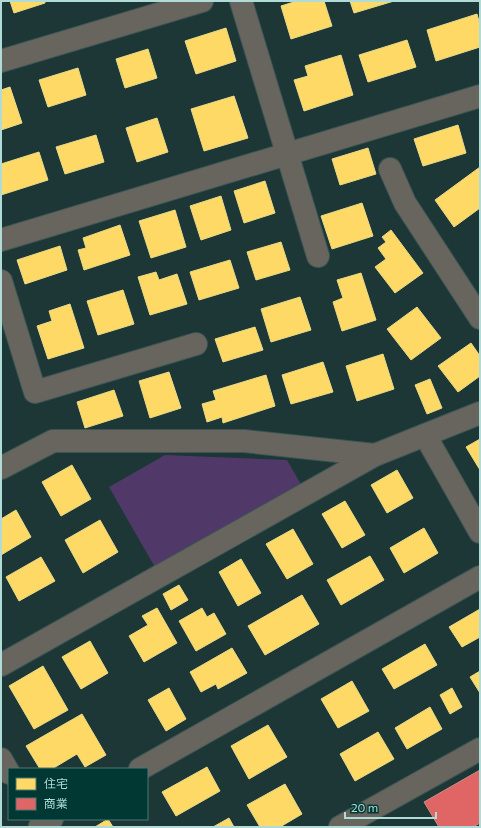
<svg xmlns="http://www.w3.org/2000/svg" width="481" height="828" viewBox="0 0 481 828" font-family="Commissioner,'Noto Sans JP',sans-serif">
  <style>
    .green { fill: #503969 }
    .homes { fill: #ffd966; stroke: #e8da88 }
    .shops { fill: #e06666; stroke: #d28988 }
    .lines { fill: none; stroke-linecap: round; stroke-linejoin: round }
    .minor-casing { stroke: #3c5554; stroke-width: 24 }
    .minor { stroke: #67655e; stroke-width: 22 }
  </style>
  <rect width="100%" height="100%" fill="#1c3735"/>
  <polygon class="green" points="165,455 287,460 302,486 156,569 109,487"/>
  <g class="homes">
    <polygon points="10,1 45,1 45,3 14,13"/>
    <polygon points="297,1 324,1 332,26 291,39 281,6"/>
    <polygon points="350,1 394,1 354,13"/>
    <polygon points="477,14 480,25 480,47 436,61 427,30"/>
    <polygon points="226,28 236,61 196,74 185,41"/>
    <polygon points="407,40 416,67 368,82 359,55"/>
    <polygon points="148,49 157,78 125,88 116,59"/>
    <polygon points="341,55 353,95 304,111 294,80 308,76 305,66"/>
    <polygon points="78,68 86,95 48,107 39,80"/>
    <polygon points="10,87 22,123 1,130 1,90"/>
    <polygon points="234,96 248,138 204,151 191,109"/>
    <polygon points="157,118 168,152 137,162 126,128"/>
    <polygon points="458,125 466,153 423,166 414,139"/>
    <polygon points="96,135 104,162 65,174 56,147"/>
    <polygon points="368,148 376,174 340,185 332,159"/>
    <polygon points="39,152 48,180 1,195 1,164"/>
    <polygon points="480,167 480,208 454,227 435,200"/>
    <polygon points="265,181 275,213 244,223 234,191"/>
    <polygon points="221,196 231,230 201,240 190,206"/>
    <polygon points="362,203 373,236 332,249 321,216"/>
    <polygon points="175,210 186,247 151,258 139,221"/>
    <polygon points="120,225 130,255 84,270 78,250 86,248 83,238"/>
    <polygon points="391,230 423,273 395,293 375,267 386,259 378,248 386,242 382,237"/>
    <polygon points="281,242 290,270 256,280 247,252"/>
    <polygon points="60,246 67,270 25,284 17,260"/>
    <polygon points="230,260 239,288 199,300 190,272"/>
    <polygon points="156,272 159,280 177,274 187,304 150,315 138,277"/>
    <polygon points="361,273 376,320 342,331 333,302 343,298 337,280"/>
    <polygon points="123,290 134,324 98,335 87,301"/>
    <polygon points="300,297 311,330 271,342 261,309"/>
    <polygon points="70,304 84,348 48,359 37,326 52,321 49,311"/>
    <polygon points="417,307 441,338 411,360 387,329"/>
    <polygon points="255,327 263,350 223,362 215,339"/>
    <polygon points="471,343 480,356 480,376 458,392 438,366"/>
    <polygon points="383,354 394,389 357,401 346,366"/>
    <polygon points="323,362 333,392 291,404 282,375"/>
    <polygon points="169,372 181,408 150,418 139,381"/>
    <polygon points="266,375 275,406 223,423 222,417 207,422 202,404 216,400 213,391"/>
    <polygon points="430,379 442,408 427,414 415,385"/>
    <polygon points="114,390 123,416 85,428 77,402"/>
    <polygon points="480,439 480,470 466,447"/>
    <polygon points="72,465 91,499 61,516 42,482"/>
    <polygon points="397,470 413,498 387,513 371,485"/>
    <polygon points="345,501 365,535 342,548 322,514"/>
    <polygon points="16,510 31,537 1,555 1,519"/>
    <polygon points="100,520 118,552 83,573 65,540"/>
    <polygon points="424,528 438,553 404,573 390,548"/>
    <polygon points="293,529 313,564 287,579 266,544"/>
    <polygon points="370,556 384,580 341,605 327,580"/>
    <polygon points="41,557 55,581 19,601 6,577"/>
    <polygon points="241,559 261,593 238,606 219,572"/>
    <polygon points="179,585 188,600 171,610 163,594"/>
    <polygon points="302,595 319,624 265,655 248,626"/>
    <polygon points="157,608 177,643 144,662 129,636 148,625 142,616"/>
    <polygon points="202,608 207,617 214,613 226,634 196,651 179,621"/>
    <polygon points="480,609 480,637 462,647 449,627"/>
    <polygon points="90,641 108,673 81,689 62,657"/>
    <polygon points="425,644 437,665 394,689 382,669"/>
    <polygon points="232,648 247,673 218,689 216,684 201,692 190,672"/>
    <polygon points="43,666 68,710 34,729 9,686"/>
    <polygon points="480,671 480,693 470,677"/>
    <polygon points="352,681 369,711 338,728 321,699"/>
    <polygon points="169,688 186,719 166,731 148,700"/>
    <polygon points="452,688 462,707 450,714 440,695"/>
    <polygon points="430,707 442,729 407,749 395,728"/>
    <polygon points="82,714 106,755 85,767 77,754 52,769 40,769 26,746"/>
    <polygon points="268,725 287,757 249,779 231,746"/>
    <polygon points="378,732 394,759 355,781 340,754"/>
    <polygon points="207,767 220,791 176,816 162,792"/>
    <polygon points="285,784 302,814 280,827 260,827 247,805"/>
    <polygon points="229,818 234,827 213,827"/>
    <polygon points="108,819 113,827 95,827"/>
  </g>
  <polygon class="shops" points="480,770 480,823 473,827 439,827 424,802"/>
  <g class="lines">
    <g class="minor-casing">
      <g id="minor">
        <polyline points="241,1 318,256"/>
        <polyline points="1,61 202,1"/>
        <polyline points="390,169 405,203 480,318"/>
        <polyline points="1,240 480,96"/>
        <polyline points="1,281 35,392 196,344"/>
        <polyline points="425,435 480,532"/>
        <polyline points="1,468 53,441 244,441 375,455"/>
        <polyline points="1,665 375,455 480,413"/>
        <polyline points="1,759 9,773"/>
        <polyline points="140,769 480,577"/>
        <polyline points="40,826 52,819"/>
        <polyline points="340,827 480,749"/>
      </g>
    </g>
    <use href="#minor" class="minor"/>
  </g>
  <rect width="481" height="828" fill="none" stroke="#b1dbd6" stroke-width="4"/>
  <rect x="8" y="768" width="140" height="52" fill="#023834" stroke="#487975"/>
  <rect x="16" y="778" width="20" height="12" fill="#ffd966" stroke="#487975"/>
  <text x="44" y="788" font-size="12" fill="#b1dbd6">住宅</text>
  <rect x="16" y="798" width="20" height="12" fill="#e06666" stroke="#487975"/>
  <text x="44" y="808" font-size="12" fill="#b1dbd6">商業</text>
  <path d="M345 812v6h91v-6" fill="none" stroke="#b1dbd6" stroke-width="2"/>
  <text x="351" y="812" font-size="12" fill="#b1dbd6" stroke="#023834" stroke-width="3" paint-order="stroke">20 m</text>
</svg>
